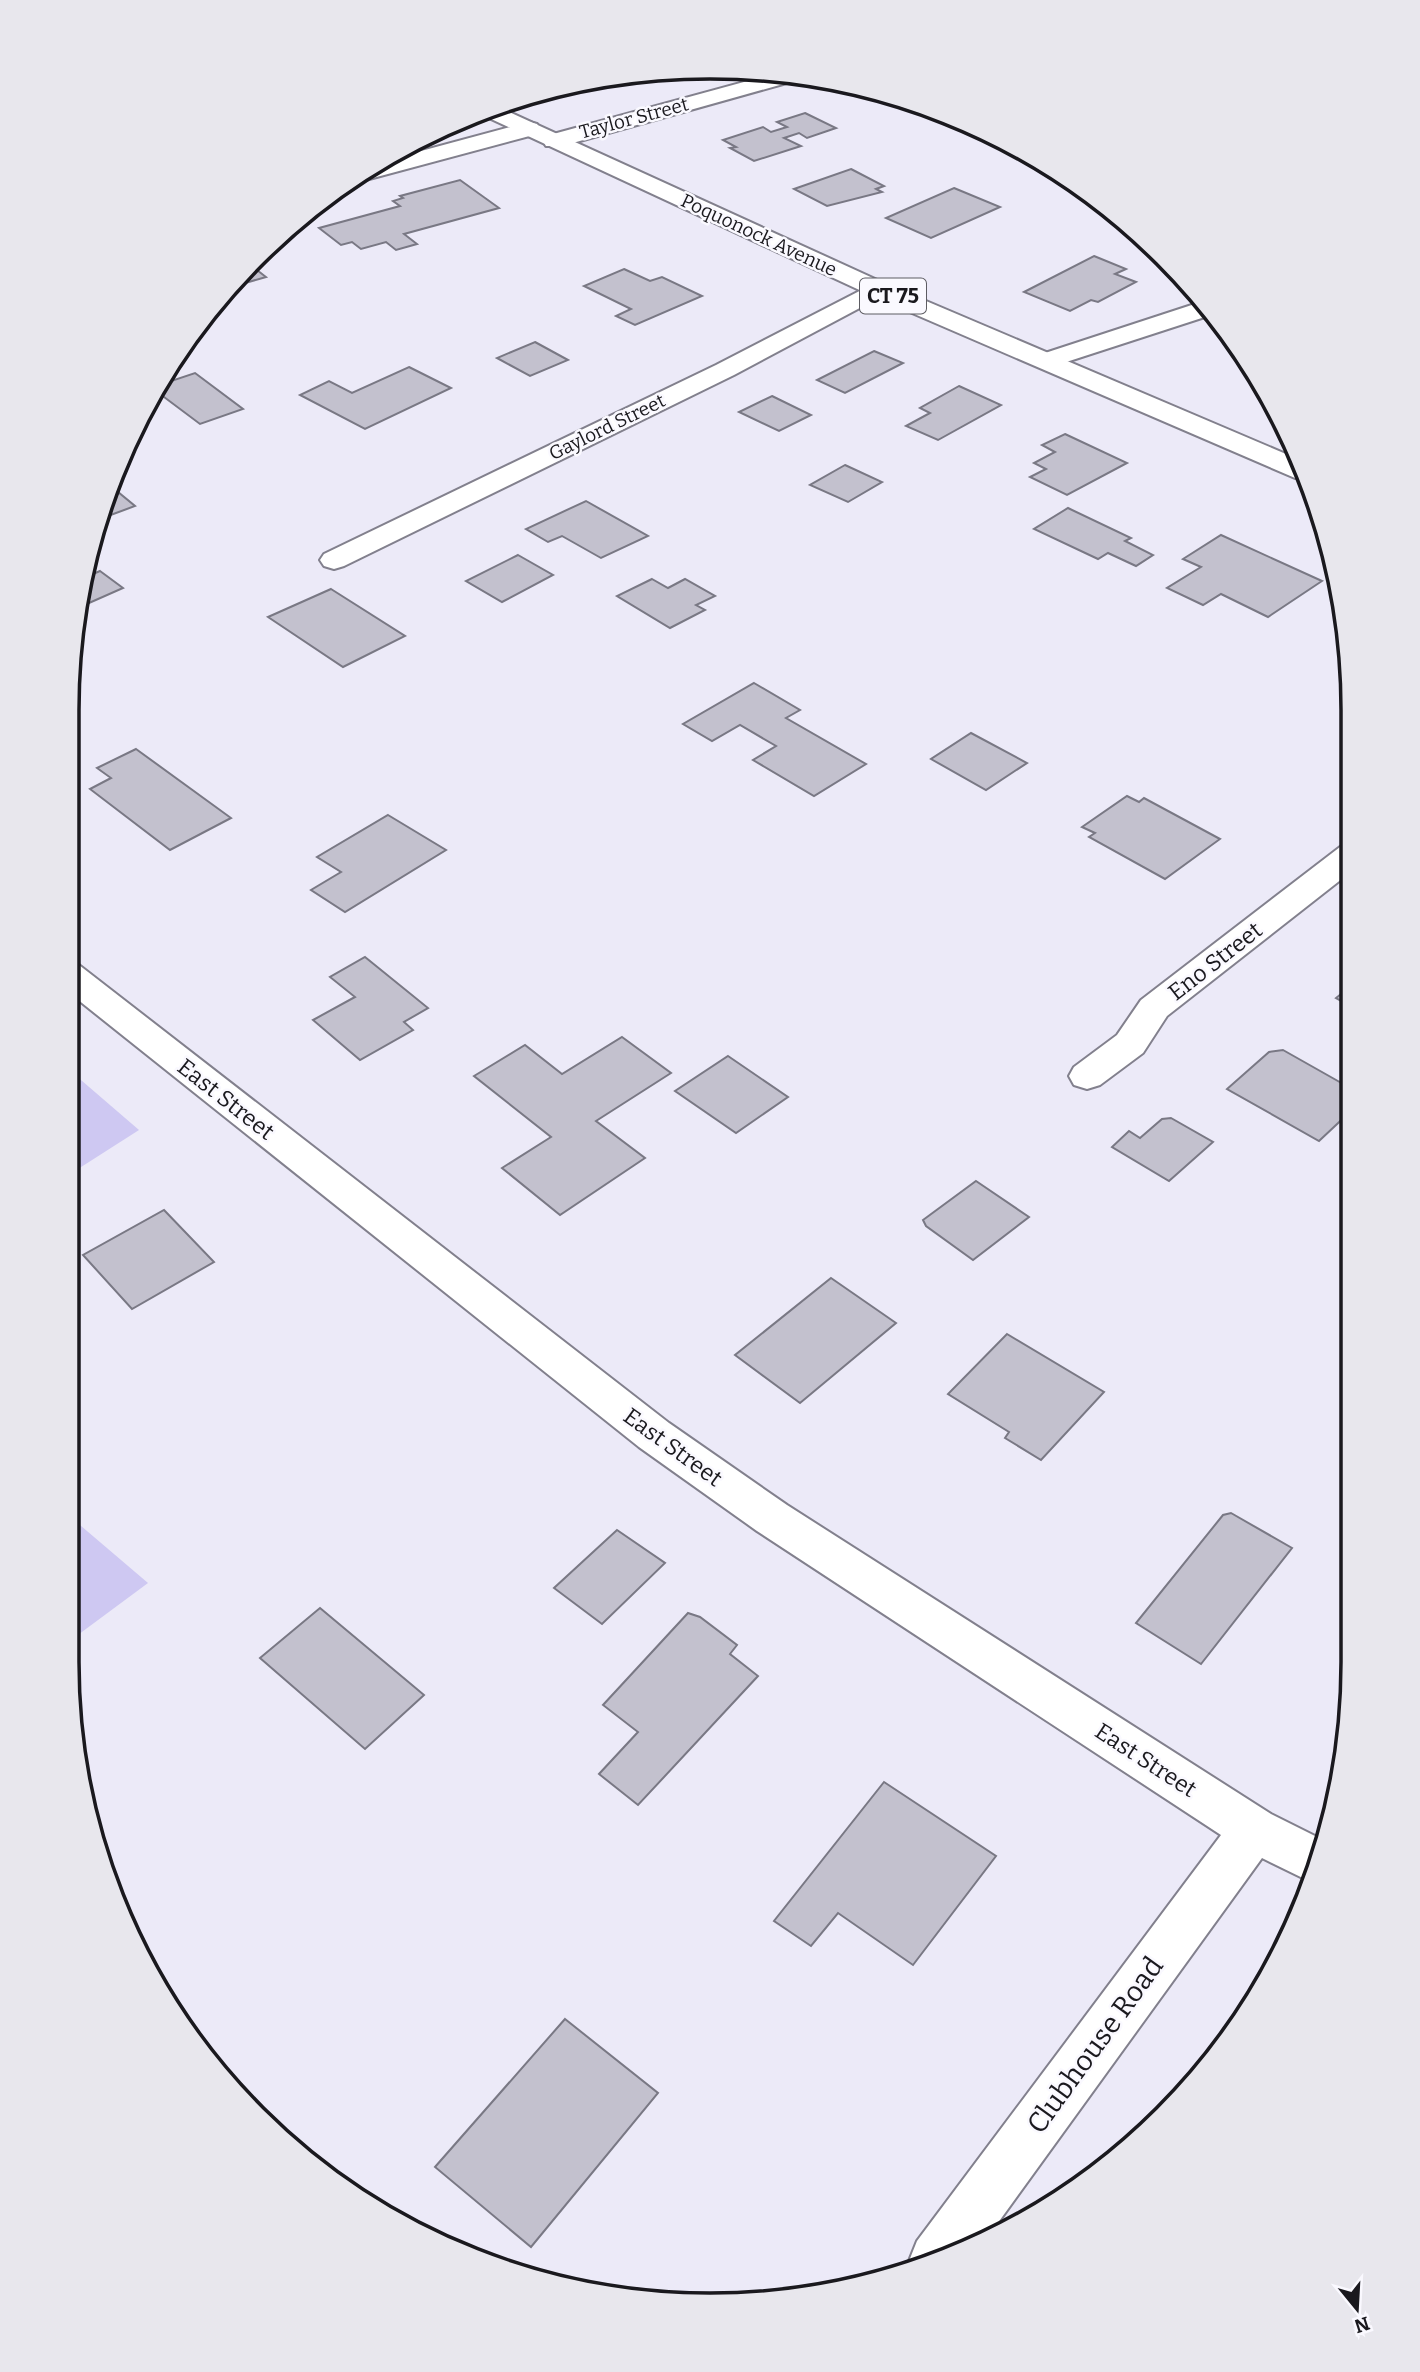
<svg xmlns="http://www.w3.org/2000/svg" width="1420" height="2372" viewBox="0 0 1420 2372" font-family="Bitter,serif">
  <style>
    .green { fill: #cec8f2 }
    .building { fill: #c3c1ce; stroke: #797884; stroke-width: 2 }
    .lines { fill: none; stroke-linecap: round; stroke-linejoin: round }
    .minor-casing { stroke: #82808d; stroke-width: 4 }
    .major-casing { stroke: #82808d; stroke-width: 4 }
    .minor { fill: #fff; fill-rule: evenodd }
    .major { fill: #fff; fill-rule: evenodd }
    .labels { text-anchor: middle; dominant-baseline: central; stroke-width: 5; stroke-linejoin: round; paint-order: stroke }
    .far-street-label { font-size: 19px; fill: #1a191e; stroke: #faf9ff }
    .shield { fill: #faf9ff; stroke: #5d5c62; stroke-width: 2 }
    .shield-label { font-size: 21px; font-weight: bold; fill: #1a191e }
    .street-label { font-size: 23px; fill: #1a191e; stroke: #faf9ff }
    .near-street-label { font-size: 28px; fill: #1a191e; stroke: #faf9ff }
    .rim { fill: none; stroke: #1a191e; stroke-width: 3.5 }
  </style>
  <rect width="100%" height="100%" fill="#eceaf8"/>
  <g class="green">
    <polygon points="67,1068 139,1130 67,1176"/>
    <polygon points="67,1514 148,1583 67,1643"/>
  </g>
  <g class="building">
    <polygon points="805,113 836,128 807,138 799,133 784,138 801,146 754,161 730,148 736,147 723,140 763,127 771,132 787,127 777,122"/>
    <polygon points="851,169 884,186 876,189 882,192 827,206 794,189"/>
    <polygon points="460,180 499,208 404,234 417,244 396,250 386,242 361,249 352,242 341,245 319,228 400,206 393,201 403,198 400,196"/>
    <polygon points="954,188 1000,207 931,238 886,218"/>
    <polygon points="1094,256 1126,269 1115,274 1136,282 1098,302 1091,300 1070,311 1024,292"/>
    <polygon points="248,263 266,277 228,288"/>
    <polygon points="624,269 650,281 662,277 702,296 635,325 616,316 631,309 584,286"/>
    <polygon points="535,342 568,360 530,376 497,358"/>
    <polygon points="874,351 903,363 845,393 817,380"/>
    <polygon points="409,367 451,388 365,429 300,395 329,381 352,393"/>
    <polygon points="195,373 243,409 200,424 156,391 159,385"/>
    <polygon points="959,386 1001,405 938,440 906,426 930,413 920,408"/>
    <polygon points="772,396 811,415 779,431 739,412"/>
    <polygon points="1065,434 1127,463 1067,495 1030,477 1046,469 1034,463 1055,452 1042,445"/>
    <polygon points="845,465 882,482 848,502 810,485"/>
    <polygon points="113,491 118,492 135,506 97,520 105,494"/>
    <polygon points="586,501 648,536 601,558 562,536 548,542 526,529"/>
    <polygon points="1068,508 1131,538 1125,541 1153,555 1136,566 1108,553 1098,559 1034,529"/>
    <polygon points="1221,535 1322,581 1268,617 1221,594 1203,605 1167,588 1201,567 1183,559"/>
    <polygon points="518,555 553,575 502,602 466,581"/>
    <polygon points="100,571 123,588 80,607 86,577"/>
    <polygon points="652,579 668,588 685,579 715,596 696,605 705,610 670,628 617,596"/>
    <polygon points="331,589 405,636 343,667 268,617"/>
    <polygon points="754,683 800,710 786,718 866,764 814,796 753,760 776,746 740,725 712,741 683,724"/>
    <polygon points="971,733 1027,763 986,790 931,759"/>
    <polygon points="136,749 231,818 170,850 90,789 111,778 97,768"/>
    <polygon points="1127,796 1139,802 1144,798 1220,839 1165,879 1089,837 1095,833 1082,827"/>
    <polygon points="388,815 446,850 345,912 311,890 341,872 317,857"/>
    <polygon points="365,957 428,1008 404,1022 413,1030 360,1060 313,1020 355,997 330,977"/>
    <polygon points="1352,985 1352,1007 1336,998"/>
    <polygon points="622,1037 671,1073 596,1121 645,1158 560,1215 502,1168 551,1137 474,1076 525,1045 562,1074"/>
    <polygon points="1283,1050 1352,1089 1352,1110 1319,1141 1227,1089 1269,1052"/>
    <polygon points="728,1056 788,1097 736,1133 675,1091"/>
    <polygon points="1171,1118 1213,1142 1169,1181 1112,1147 1129,1131 1140,1138 1162,1119"/>
    <polygon points="976,1181 1029,1217 973,1260 926,1226 923,1220"/>
    <polygon points="164,1210 214,1262 132,1309 83,1255"/>
    <polygon points="831,1278 896,1323 800,1403 735,1355"/>
    <polygon points="1007,1334 1104,1392 1041,1460 1005,1438 1009,1432 948,1394"/>
    <polygon points="1231,1513 1292,1548 1201,1664 1136,1623 1223,1515"/>
    <polygon points="617,1530 665,1563 602,1624 554,1588"/>
    <polygon points="320,1608 424,1695 365,1749 260,1658"/>
    <polygon points="688,1613 700,1617 737,1645 730,1654 758,1676 638,1805 599,1774 638,1732 603,1705"/>
    <polygon points="884,1782 996,1856 913,1965 838,1913 811,1946 774,1921"/>
    <polygon points="565,2019 658,2093 531,2247 435,2167"/>
  </g>
  <g class="lines">
    <g class="minor-casing">
      <g id="minor">
        <polygon points="777,73 804,76 801,79 562,146 546,146 543,141 546,136"/>
        <polygon points="529,122 537,124 540,129 537,134 358,182 344,182 373,164"/>
        <polygon points="877,282 886,284 889,289 886,294 734,375 344,566 334,569 324,566 320,560 324,554 716,365"/>
        <polygon points="1204,301 1214,314 1057,365 1039,365 1035,360 1039,355"/>
        <polygon points="1352,844 1352,871 1167,1016 1143,1053 1100,1085 1087,1089 1074,1085 1069,1076 1074,1067 1117,1035 1141,1000 1340,847"/>
        <polygon points="67,962 79,965 669,1423 787,1505 1271,1814 1325,1841 1319,1869 1313,1883 1262,1858 992,2231 914,2272 909,2261 917,2241 1221,1835 757,1531 639,1447 67,991"/>
      </g>
    </g>
    <g class="major-casing">
      <polygon id="major" points="496,106 886,284 1300,460 1309,479 1295,478 868,294 476,112"/>
    </g>
    <use href="#minor" class="minor"/>
    <use href="#major" class="major"/>
  </g>
  <g class="labels">
    <g class="far-street-label">
      <text transform="translate(634 118) rotate(-15)">Taylor Street</text>
      <text transform="translate(759 235) rotate(25)">Poquonock Avenue</text>
      <text transform="translate(607 427) rotate(-26)">Gaylord Street</text>
    </g>
    <rect class="shield" x="860" y="278.5" width="66" height="35" rx="5"/>
    <g class="shield-label">
      <text x="893" y="296">CT 75</text>
    </g>
    <g class="street-label">
      <text transform="translate(1215 961) rotate(-38)">Eno Street</text>
      <text transform="translate(226 1099) rotate(38)">East Street</text>
      <text transform="translate(673 1447) rotate(36)">East Street</text>
      <text transform="translate(1146 1760) rotate(33)">East Street</text>
    </g>
    <g class="near-street-label">
      <text transform="translate(1095 2045) rotate(-54)">Clubhouse Road</text>
    </g>
  </g>
  <path d="M0 0H1420V2372H0ZM710 79H710A631 631 0 0 1 1341 710V1662A631 631 0 0 1 710 2293H710A631 631 0 0 1 79 1662V710A631 631 0 0 1 710 79Z" fill="#e8e7ed" fill-rule="evenodd"/>
  <path class="rim" d="M710 79H710A631 631 0 0 1 1341 710V1662A631 631 0 0 1 710 2293H710A631 631 0 0 1 79 1662V710A631 631 0 0 1 710 79Z"/>
  <g transform="translate(1357 2309) rotate(162)" stroke="#faf9ff" stroke-width="5" paint-order="stroke">
  <path d="M0-5L12 26L0 18L-12 26Z" fill="#1a191e"/>
  <text y="-10" font-size="19" font-weight="bold" text-anchor="middle" fill="#1a191e">N</text>
  </g>
</svg>
